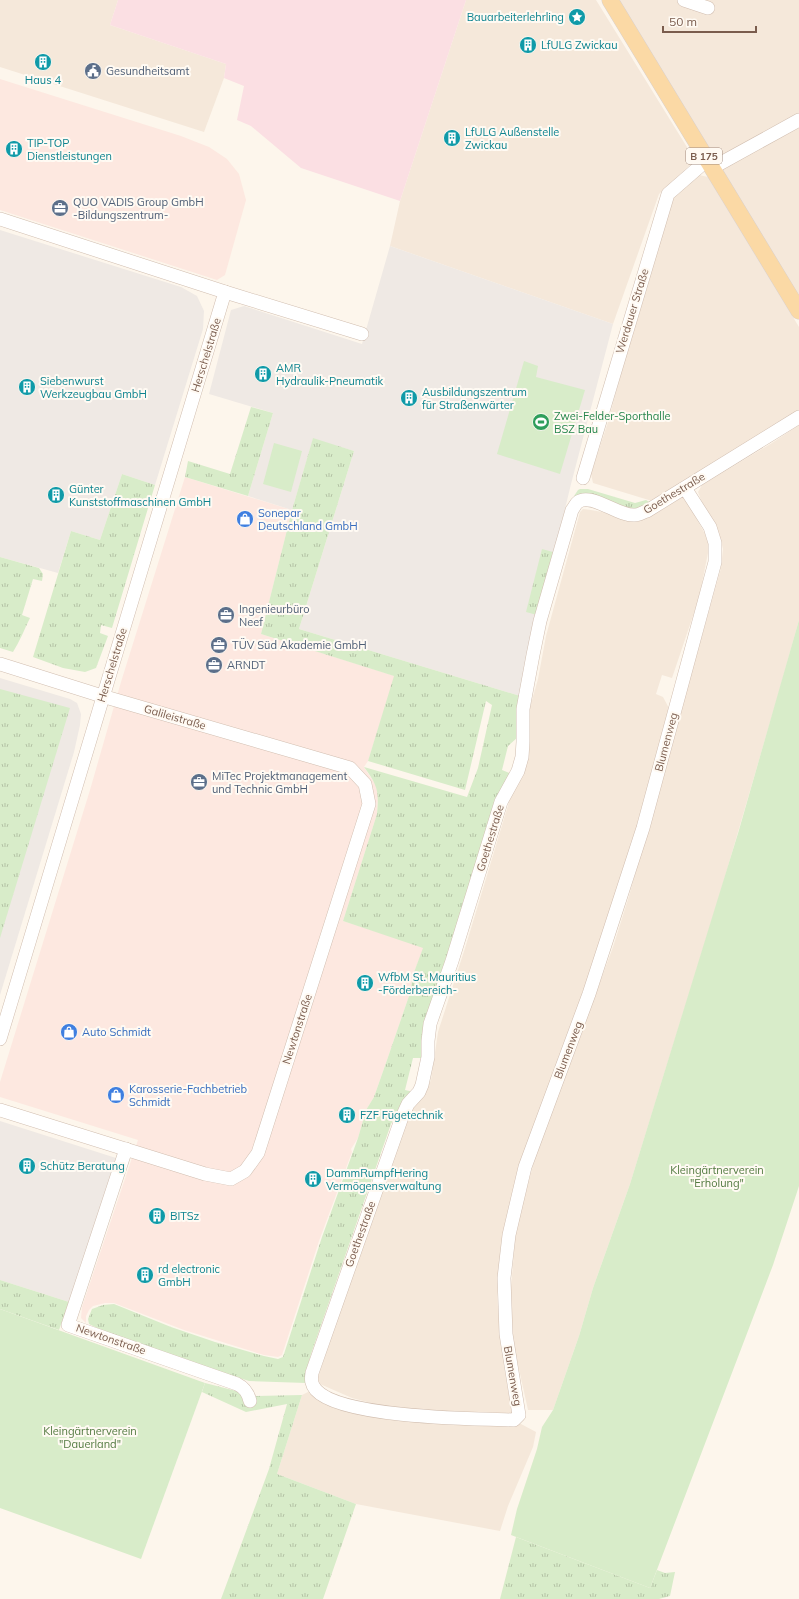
<svg xmlns="http://www.w3.org/2000/svg" width="799" height="1599" viewBox="0 0 799 1599" font-family="Mulish,sans-serif">
  <style>
    .residential { fill: #f5e8da }
    .commercial { fill: #fde8e0 }
    .industrial { fill: #efe9e4 }
    .medical { fill: #fbdfe3 }
    .grass { fill: url(#grass-tufts) }
    .garden { fill: #d8ecc9 }
    .lines { fill: none; stroke-linecap: round; stroke-linejoin: round }
    .minor-casing { stroke: #d1beb0; stroke-width: 14 }
    .major-casing { stroke: #dad1cd; stroke-width: 17 }
    .minor { stroke: #fff; stroke-width: 13 }
    .major { stroke: #fbd9a5; stroke-width: 16 }
    .labels { text-anchor: middle; dominant-baseline: central; stroke-width: 4; stroke-linejoin: round; paint-order: stroke }
    .shield { fill: #fffaf3; stroke: #a28b7f; stroke-width: 1 }
    .shield-label { font-size: 10px; font-weight: bold; fill: #7a5c4d }
    .culture-label { font-size: 11px; fill: #0d838f; stroke: #fffaf3; text-anchor: start }
    .service-label { font-size: 11px; fill: #4e5e75; stroke: #fffaf3; text-anchor: start }
    .street-label { font-size: 11px; fill: #7a5c4d; stroke: #fffaf3 }
    .leisure-label { font-size: 11px; fill: #27864d; stroke: #fffaf3; text-anchor: start }
    .shop-label { font-size: 11px; fill: #366cbe; stroke: #fffaf3; text-anchor: start }
    .park-label { font-size: 11px; fill: #537a41; stroke: #fffaf3 }
  </style>
  <defs>
    <pattern id="grass-tufts" width="24" height="20" patternUnits="userSpaceOnUse"><rect width="24" height="20" fill="#d8ecc9"/><path d="M3 7l-1-3M5 7V3M7 7l1-3M15 17l-1-3M17 17v-4M19 17l1-3" fill="none" stroke="#b4c2a5"/></pattern>
  </defs>
  <rect width="100%" height="100%" fill="#fdf6ec"/>
  <g class="residential">
    <polygon points="0,0 118,0 110,25 226,64 224,78 204,132 0,67"/>
    <polygon points="466,0 596,0 690,152 692,163 659,194 613,324 390,246 400,201"/>
    <polygon points="619,0 799,0 799,296"/>
    <polygon points="699,175 708,177 799,327 799,412 652,501 593,483 591,474 608,422 638,309 672,198"/>
    <polygon points="799,425 799,620 778,695 719,897 630,1184 593,1288 579,1336 553,1410 528,1410 511,1333 511,1288 516,1228 537,1151 613,947 629,896 721,568 723,549 719,533 701,500 698,492 702,485 772,443"/>
    <polygon points="684,496 705,534 708,543 708,553 699,598 672,678 662,675 656,694 663,697 670,710 630,851 591,971 517,1177 506,1219 499,1265 497,1297 504,1366 512,1413 449,1412 386,1407 352,1398 320,1384 318,1377 404,1121 425,1092 431,1080 438,1032 466,945 509,802 523,772 530,746 530,707 538,679 546,636 580,512 583,509 591,510 602,512 631,522 637,522 660,511"/>
    <polygon points="310,1391 315,1396 337,1409 364,1414 456,1425 521,1424 536,1432 533,1447 508,1506 500,1531 356,1504 277,1474 302,1395"/>
  </g>
  <g class="commercial">
    <polygon points="0,79 181,136 209,147 227,159 239,174 246,200 225,275 217,280 0,210"/>
    <polygon points="185,477 292,510 261,634 395,676 368,761 364,767 377,787 378,797 377,814 343,921 424,947 413,975 410,993 387,1060 374,1097 366,1110 358,1138 351,1149 352,1152 319,1241 282,1355 278,1357 264,1355 184,1330 114,1303 105,1303 93,1306 89,1310 86,1316 86,1323 81,1318 82,1307 138,1140 0,1097 0,1082 90,790 121,682"/>
  </g>
  <g class="industrial">
    <polygon points="0,230 181,287 197,296 204,311 203,329 155,485 122,474 100,540 71,531 58,573 0,557"/>
    <polygon points="390,246 613,324 571,484 520,696 299,629 354,451 313,439 292,510 248,496 273,413 209,394 231,310 244,306 362,344"/>
    <polygon points="0,678 70,699 77,703 81,714 80,725 74,752 0,995"/>
    <polygon points="0,1121 116,1158 69,1302 0,1280"/>
  </g>
  <polygon class="medical" points="118,0 466,0 400,201 301,168 251,126 237,120 244,86 224,78 226,64 110,25"/>
  <g class="grass">
    <polygon points="251,407 273,413 248,496 185,477 188,461 230,474"/>
    <path d="M313 438 354 451 299 629 520 696 518 737 508 746 502 770 512 774 423 1058H413L405 1090 414 1092 405 1098 391 1124 311 1354 306 1373V1383L249 1381 202 1366 101 1330 89 1324 88 1319 92 1309 103 1305 114 1304 171 1327 215 1342 264 1356 278 1359 283 1357 322 1237 358 1138 366 1110 374 1097 387 1060 410 993 413 975 423 948 343 921 377 814C379 791 378 786 364 767L467 797 478 768 492 705 486 701 465 790 368 761 394 676 261 634 292 510Z"/>
    <polygon points="122,474 155,485 112,628 101,625 100,633 108,636 96,668 85,672 63,668 33,657 71,531 100,540"/>
    <polygon points="580,489 588,489 635,503 646,500 651,503 634,510 577,498 574,496 578,490"/>
    <polygon points="542,549 553,552 537,615 526,612"/>
    <path d="M0 557 39 568 43 574 42 581 33 579 22 615 30 618C24 630 20 641 13 652L0 648Z"/>
    <polygon points="0,689 70,708 0,938"/>
    <polygon points="0,1280 69,1302 59,1330 0,1309"/>
    <polygon points="205,1383 256,1396 302,1395 277,1474 356,1504 323,1599 221,1599 269,1469 287,1404 246,1412 202,1392"/>
    <polygon points="516,1537 650,1588 657,1570 665,1573 675,1572 670,1596 659,1599 500,1599"/>
  </g>
  <g class="garden">
    <polygon points="524,361 538,366 536,377 585,390 560,474 497,454"/>
    <polygon points="274,443 302,451 291,492 263,484"/>
    <polygon points="799,620 799,1186 773,1265 650,1588 511,1535 517,1509 537,1449 542,1427 553,1410 579,1336 593,1288 630,1184 739,830"/>
    <polygon points="0,1309 205,1383 141,1559 0,1508"/>
  </g>
  <g class="lines">
    <g class="minor-casing">
      <g id="minor">
        <polyline points="684,0 708,8"/>
        <polyline points="712,168 799,120"/>
        <polyline points="0,219 225,292 0,1039"/>
        <polyline points="225,292 362,334"/>
        <polyline points="583,478 668,194 707,160"/>
        <path d="M685 488 710 527 715 543V562L643 828 589 994 525 1167 509 1235 504 1278 506 1334 519 1415 514 1420C475 1419 341 1418 316 1390 311 1384 311 1380 312 1373L402 1117 408 1104 419 1092 422 1085 428 1057V1041L430 1024 452 961 501 802 518 771 522 757 523 742V709L533 655 540 621 572 510C574 508 575 504 578 502 591 492 619 517 635 515 639 515 643 512 647 511L799 417"/>
        <polyline points="0,664 102,696 350,768 365,784 369,804 258,1153 245,1171 231,1179 205,1174 0,1110"/>
        <path d="M126 1149 68 1325 237 1384C245 1388 248 1393 250 1401"/>
      </g>
    </g>
    <g class="major-casing">
      <polyline id="major" points="610,0 799,311"/>
    </g>
    <use href="#minor" class="minor"/>
    <use href="#major" class="major"/>
  </g>
  <defs>
    <g id="sight-disc" transform="scale(0.9)"><circle r="9.5" fill="#0f9aa8" stroke="#fffaf3"/><path d="M0-6L1.8-2.2L6-1.7L2.9 1.2L3.7 5.4L0 3.3L-3.7 5.4L-2.9 1.2L-6-1.7L-1.8-2.2Z" fill="#fff"/></g>
    <g id="building-disc" transform="scale(0.9)"><circle r="9.5" fill="#0f9aa8" stroke="#fffaf3"/><path d="M-4-6H4V6H1V3H-1V6H-4ZM-2.5-4.3h1.7v1.8h-1.7ZM.8-4.3h1.7v1.8H.8ZM-2.5-1h1.7V.8h-1.7ZM.8-1h1.7V.8H.8Z" fill="#fff"/></g>
    <g id="civic-disc" transform="scale(0.9)"><circle r="9.5" fill="#5c6f8a" stroke="#fffaf3"/><path d="M-.6-6.5H3V-4.5H.6V-3L4-1V1h2V6H-6V1h2V-1L-.6-3ZM-1.2 2.5V6h2.4V2.5Z" fill="#fff"/></g>
    <g id="office-disc" transform="scale(0.9)"><circle r="9.5" fill="#5c6f8a" stroke="#fffaf3"/><path d="M-6-3h4V-5.5h4V-3h4V5H-6ZM-1-4.5V-3h2v-1.5ZM-6 0V1H6V0Z" fill="#fff"/></g>
    <g id="stadium-disc" transform="scale(0.9)"><circle r="9.5" fill="#2e9e5b" stroke="#fffaf3"/><path d="M0-5a6.5 5 0 1 0 0 10a6.5 5 0 1 0 0-10ZM-3.5-1.8h7v3.6h-7Z" fill="#fff"/></g>
    <g id="shop-disc" transform="scale(0.9)"><circle r="9.5" fill="#3f7fe0" stroke="#fffaf3"/><path d="M-5-2.5h2.3a2.7 3.5 0 0 1 5.4 0H5L5.5 6h-11ZM-1.5-2.5h3a1.5 2.3 0 0 0-3 0Z" fill="#fff"/></g>
  </defs>
  <g fill-rule="evenodd">
    <use href="#sight-disc" x="577" y="17"/>
    <use href="#building-disc" x="528" y="45"/>
    <use href="#building-disc" x="43" y="62"/>
    <use href="#civic-disc" x="93" y="71"/>
    <use href="#building-disc" x="452" y="138"/>
    <use href="#building-disc" x="14" y="149"/>
    <use href="#office-disc" x="60" y="208"/>
    <use href="#building-disc" x="263" y="374"/>
    <use href="#building-disc" x="27" y="387"/>
    <use href="#building-disc" x="409" y="398"/>
    <use href="#stadium-disc" x="541" y="422"/>
    <use href="#building-disc" x="56" y="495"/>
    <use href="#shop-disc" x="245" y="519"/>
    <use href="#office-disc" x="226" y="615"/>
    <use href="#office-disc" x="219" y="645"/>
    <use href="#office-disc" x="214" y="665"/>
    <use href="#office-disc" x="199" y="782"/>
    <use href="#building-disc" x="365" y="983"/>
    <use href="#shop-disc" x="69" y="1032"/>
    <use href="#shop-disc" x="116" y="1095"/>
    <use href="#building-disc" x="347" y="1115"/>
    <use href="#building-disc" x="27" y="1166"/>
    <use href="#building-disc" x="313" y="1179"/>
    <use href="#building-disc" x="157" y="1216"/>
    <use href="#building-disc" x="145" y="1275"/>
  </g>
  <g class="labels">
    <rect class="shield" x="686" y="148" width="36" height="16" rx="3"/>
    <g class="shield-label">
      <text x="704" y="156">B 175</text>
    </g>
    <g class="culture-label">
      <text x="564" y="17" text-anchor="end">Bauarbeiterlehrling</text>
      <text x="541" y="45">LfULG Zwickau</text>
      <text x="43" y="80" text-anchor="middle">Haus 4</text>
      <text x="465" y="132">LfULG Außenstelle<tspan x="465" dy="13">Zwickau</tspan></text>
      <text x="27" y="143">TIP-TOP<tspan x="27" dy="13">Dienstleistungen</tspan></text>
      <text x="276" y="368">AMR<tspan x="276" dy="13">Hydraulik-Pneumatik</tspan></text>
      <text x="40" y="381">Siebenwurst<tspan x="40" dy="13">Werkzeugbau GmbH</tspan></text>
      <text x="422" y="392">Ausbildungszentrum<tspan x="422" dy="13">für Straßenwärter</tspan></text>
      <text x="69" y="489">Günter<tspan x="69" dy="13">Kunststoffmaschinen GmbH</tspan></text>
      <text x="378" y="977">WfbM St. Mauritius<tspan x="378" dy="13">-Förderbereich-</tspan></text>
      <text x="360" y="1115">FZF Fügetechnik</text>
      <text x="40" y="1166">Schütz Beratung</text>
      <text x="326" y="1173">DammRumpfHering<tspan x="326" dy="13">Vermögensverwaltung</tspan></text>
      <text x="170" y="1216">BITSz</text>
      <text x="158" y="1269">rd electronic<tspan x="158" dy="13">GmbH</tspan></text>
    </g>
    <g class="service-label">
      <text x="106" y="71">Gesundheitsamt</text>
      <text x="73" y="202">QUO VADIS Group GmbH<tspan x="73" dy="13">-Bildungszentrum-</tspan></text>
      <text x="239" y="609">Ingenieurbüro<tspan x="239" dy="13">Neef</tspan></text>
      <text x="232" y="645">TÜV Süd Akademie GmbH</text>
      <text x="227" y="665">ARNDT</text>
      <text x="212" y="776">MiTec Projektmanagement<tspan x="212" dy="13">und Technic GmbH</tspan></text>
    </g>
    <g class="street-label">
      <text transform="translate(632 311) rotate(-73)">Werdauer Straße</text>
      <text transform="translate(206 355) rotate(-73)">Herschelstraße</text>
      <text transform="translate(674 493) rotate(-31)">Goethestraße</text>
      <text transform="translate(112 665) rotate(-73)">Herschelstraße</text>
      <text transform="translate(175 717) rotate(16)">Galileistraße</text>
      <text transform="translate(666 742) rotate(-75)">Blumenweg</text>
      <text transform="translate(490 838) rotate(-73)">Goethestraße</text>
      <text transform="translate(297 1029) rotate(-72)">Newtonstraße</text>
      <text transform="translate(568 1050) rotate(-69)">Blumenweg</text>
      <text transform="translate(360 1234) rotate(-70)">Goethestraße</text>
      <text transform="translate(111 1339) rotate(19)">Newtonstraße</text>
      <text transform="translate(513 1376) rotate(80)">Blumenweg</text>
    </g>
    <g class="leisure-label">
      <text x="554" y="416">Zwei-Felder-Sporthalle<tspan x="554" dy="13">BSZ Bau</tspan></text>
    </g>
    <g class="shop-label">
      <text x="258" y="513">Sonepar<tspan x="258" dy="13">Deutschland GmbH</tspan></text>
      <text x="82" y="1032">Auto Schmidt</text>
      <text x="129" y="1089">Karosserie-Fachbetrieb<tspan x="129" dy="13">Schmidt</tspan></text>
    </g>
    <g class="park-label">
      <text x="717" y="1170">Kleingärtnerverein<tspan x="717" dy="13">"Erholung"</tspan></text>
      <text x="90" y="1431">Kleingärtnerverein<tspan x="90" dy="13">"Dauerland"</tspan></text>
    </g>
  </g>
  <path d="M663 26v6h93v-6" fill="none" stroke="#7a5c4d" stroke-width="2"/>
  <text x="669" y="26" font-size="12" fill="#7a5c4d" stroke="#fffaf3" stroke-width="3" paint-order="stroke">50 m</text>
</svg>
